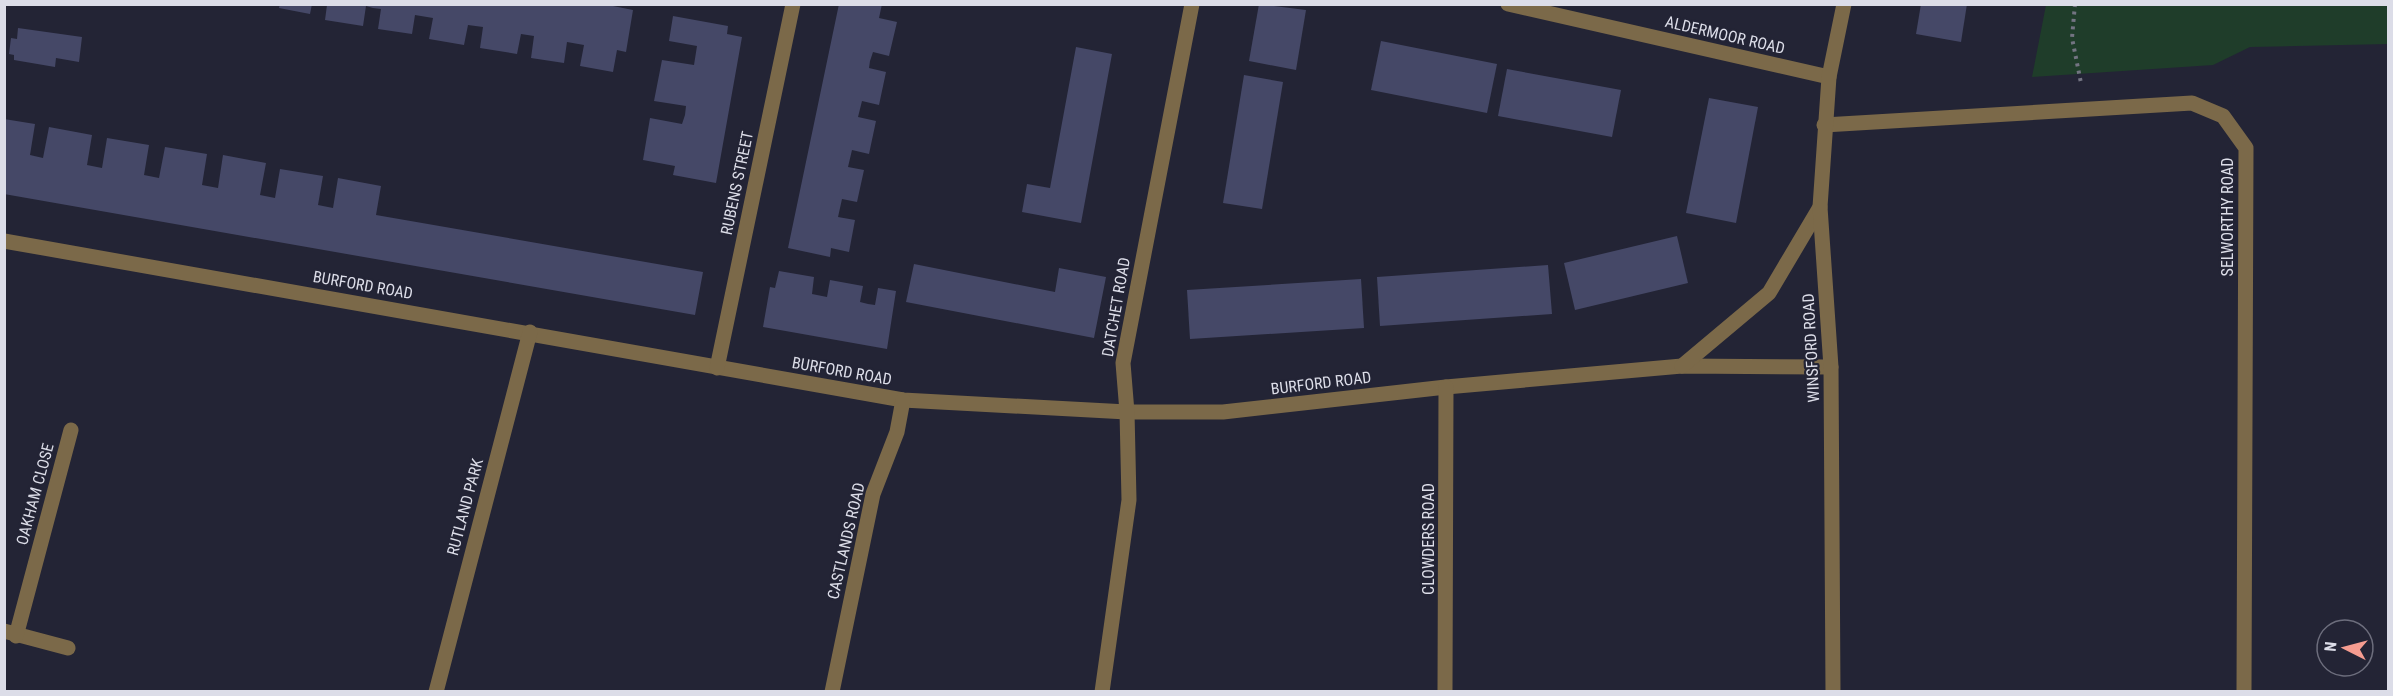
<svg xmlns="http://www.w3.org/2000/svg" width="2393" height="696" viewBox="0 0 2393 696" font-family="'Roboto Condensed',sans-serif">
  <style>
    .green { fill: #1f3d2a }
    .building { fill: #454867 }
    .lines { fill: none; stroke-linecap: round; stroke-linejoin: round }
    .path { stroke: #737482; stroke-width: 4; stroke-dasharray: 3 4.5; stroke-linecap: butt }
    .minor { stroke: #7b6949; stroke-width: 15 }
    .labels { text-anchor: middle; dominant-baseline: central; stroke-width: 4.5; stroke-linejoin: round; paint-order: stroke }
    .street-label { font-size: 16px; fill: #dcdde8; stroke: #232435 }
  </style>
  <rect width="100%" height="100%" fill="#232435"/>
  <polygon class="green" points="2046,5 2388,5 2388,44 2250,47 2213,65 2032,77"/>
  <g class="building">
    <polygon points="280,4 312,4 310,14 279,8"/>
    <polygon points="603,4 633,10 626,52 617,50 613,72 580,66 584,45 567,42 564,63 531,58 534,36 521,34 517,54 480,48 483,27 468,25 464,45 429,39 433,18 415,15 412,34 378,29 381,9 373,8 366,6 363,26 325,20 327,5"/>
    <polygon points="839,4 882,4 879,18 897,22 889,56 873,52 870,61 869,68 886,72 879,105 862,101 858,117 876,121 869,154 852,150 848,167 864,170 857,202 842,199 838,217 855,220 849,252 831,248 830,257 788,248"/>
    <polygon points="1259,4 1306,10 1296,70 1249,61"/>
    <polygon points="1921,4 1967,4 1961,42 1916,34"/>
    <polygon points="673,16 728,26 727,34 742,37 716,183 673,175 675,166 643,160 650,118 682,124 685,115 686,106 654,101 662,60 694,65 697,46 669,41"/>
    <polygon points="18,28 82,37 79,62 56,58 55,67 14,60 14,55 9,54 11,38 17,39"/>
    <polygon points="1381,41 1497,64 1487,113 1371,90"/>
    <polygon points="1076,47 1112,54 1081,223 1022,212 1027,184 1050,188"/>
    <polygon points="1507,69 1621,90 1612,137 1498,116"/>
    <polygon points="1244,75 1283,82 1262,209 1223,203"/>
    <polygon points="1709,98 1758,107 1736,223 1686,213"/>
    <polygon points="4,119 35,124 30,155 43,158 49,127 92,135 87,165 102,168 107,138 149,145 144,175 159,178 165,147 207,154 202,185 218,188 223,155 266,163 260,195 275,198 280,169 323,176 318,205 333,208 338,178 381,186 376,215 703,272 695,315 4,194"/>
    <polygon points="1677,236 1688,283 1575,310 1564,263"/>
    <polygon points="914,264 1055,292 1059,268 1106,277 1094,338 906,302"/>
    <polygon points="1548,265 1552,314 1380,326 1377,277"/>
    <polygon points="779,271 814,277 812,294 827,297 830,280 863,286 860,302 868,304 875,305 878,288 896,291 887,349 763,327 770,287 775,288"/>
    <polygon points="1361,279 1364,328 1190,339 1187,290"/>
  </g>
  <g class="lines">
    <polyline class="path" points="2075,4 2072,38 2081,83"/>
    <g class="minor">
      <polyline points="1508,4 1829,77"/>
      <polyline points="1824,125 2192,103 2223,116 2246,148 2244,692"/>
      <polyline points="4,241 903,400 1127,412 1223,412 1446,387 1682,366 1831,367"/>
      <polyline points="1682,366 1769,293 1820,207"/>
      <polyline points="717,368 793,4"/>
      <polyline points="4,631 68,648"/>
      <polyline points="16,636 71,430"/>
      <polyline points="436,692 530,332"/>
      <polyline points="832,692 873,494 897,432 903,400"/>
      <polyline points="1102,692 1129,500 1127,412 1123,363 1192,4"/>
      <polyline points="1445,692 1446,387"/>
      <polyline points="1833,692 1831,367 1820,207 1829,77 1844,4"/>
    </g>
  </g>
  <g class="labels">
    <g class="street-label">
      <text transform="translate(1725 35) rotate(13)">ALDERMOOR ROAD</text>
      <text transform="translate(737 183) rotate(-78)">RUBENS STREET</text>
      <text transform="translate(2227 217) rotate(-90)">SELWORTHY ROAD</text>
      <text transform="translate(363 285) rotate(10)">BURFORD ROAD</text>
      <text transform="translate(1116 307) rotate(-80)">DATCHET ROAD</text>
      <text transform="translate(1811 348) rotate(-93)">WINSFORD ROAD</text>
      <text transform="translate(842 371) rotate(10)">BURFORD ROAD</text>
      <text transform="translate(1321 383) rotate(-7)">BURFORD ROAD</text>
      <text transform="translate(35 494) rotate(-75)">OAKHAM CLOSE</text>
      <text transform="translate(465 507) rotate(-75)">RUTLAND PARK</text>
      <text transform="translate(1428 539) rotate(-90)">CLOWDERS ROAD</text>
      <text transform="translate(846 541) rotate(-77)">CASTLANDS ROAD</text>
    </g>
  </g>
  <rect width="2393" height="696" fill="none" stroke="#dcdde8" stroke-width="12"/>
  <g transform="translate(2345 648) rotate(276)"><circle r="28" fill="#232435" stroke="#6d6e7d" stroke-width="1.5"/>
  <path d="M0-4.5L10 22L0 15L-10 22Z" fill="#f59c90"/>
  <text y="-9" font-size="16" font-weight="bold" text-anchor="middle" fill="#dcdde8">N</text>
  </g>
</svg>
